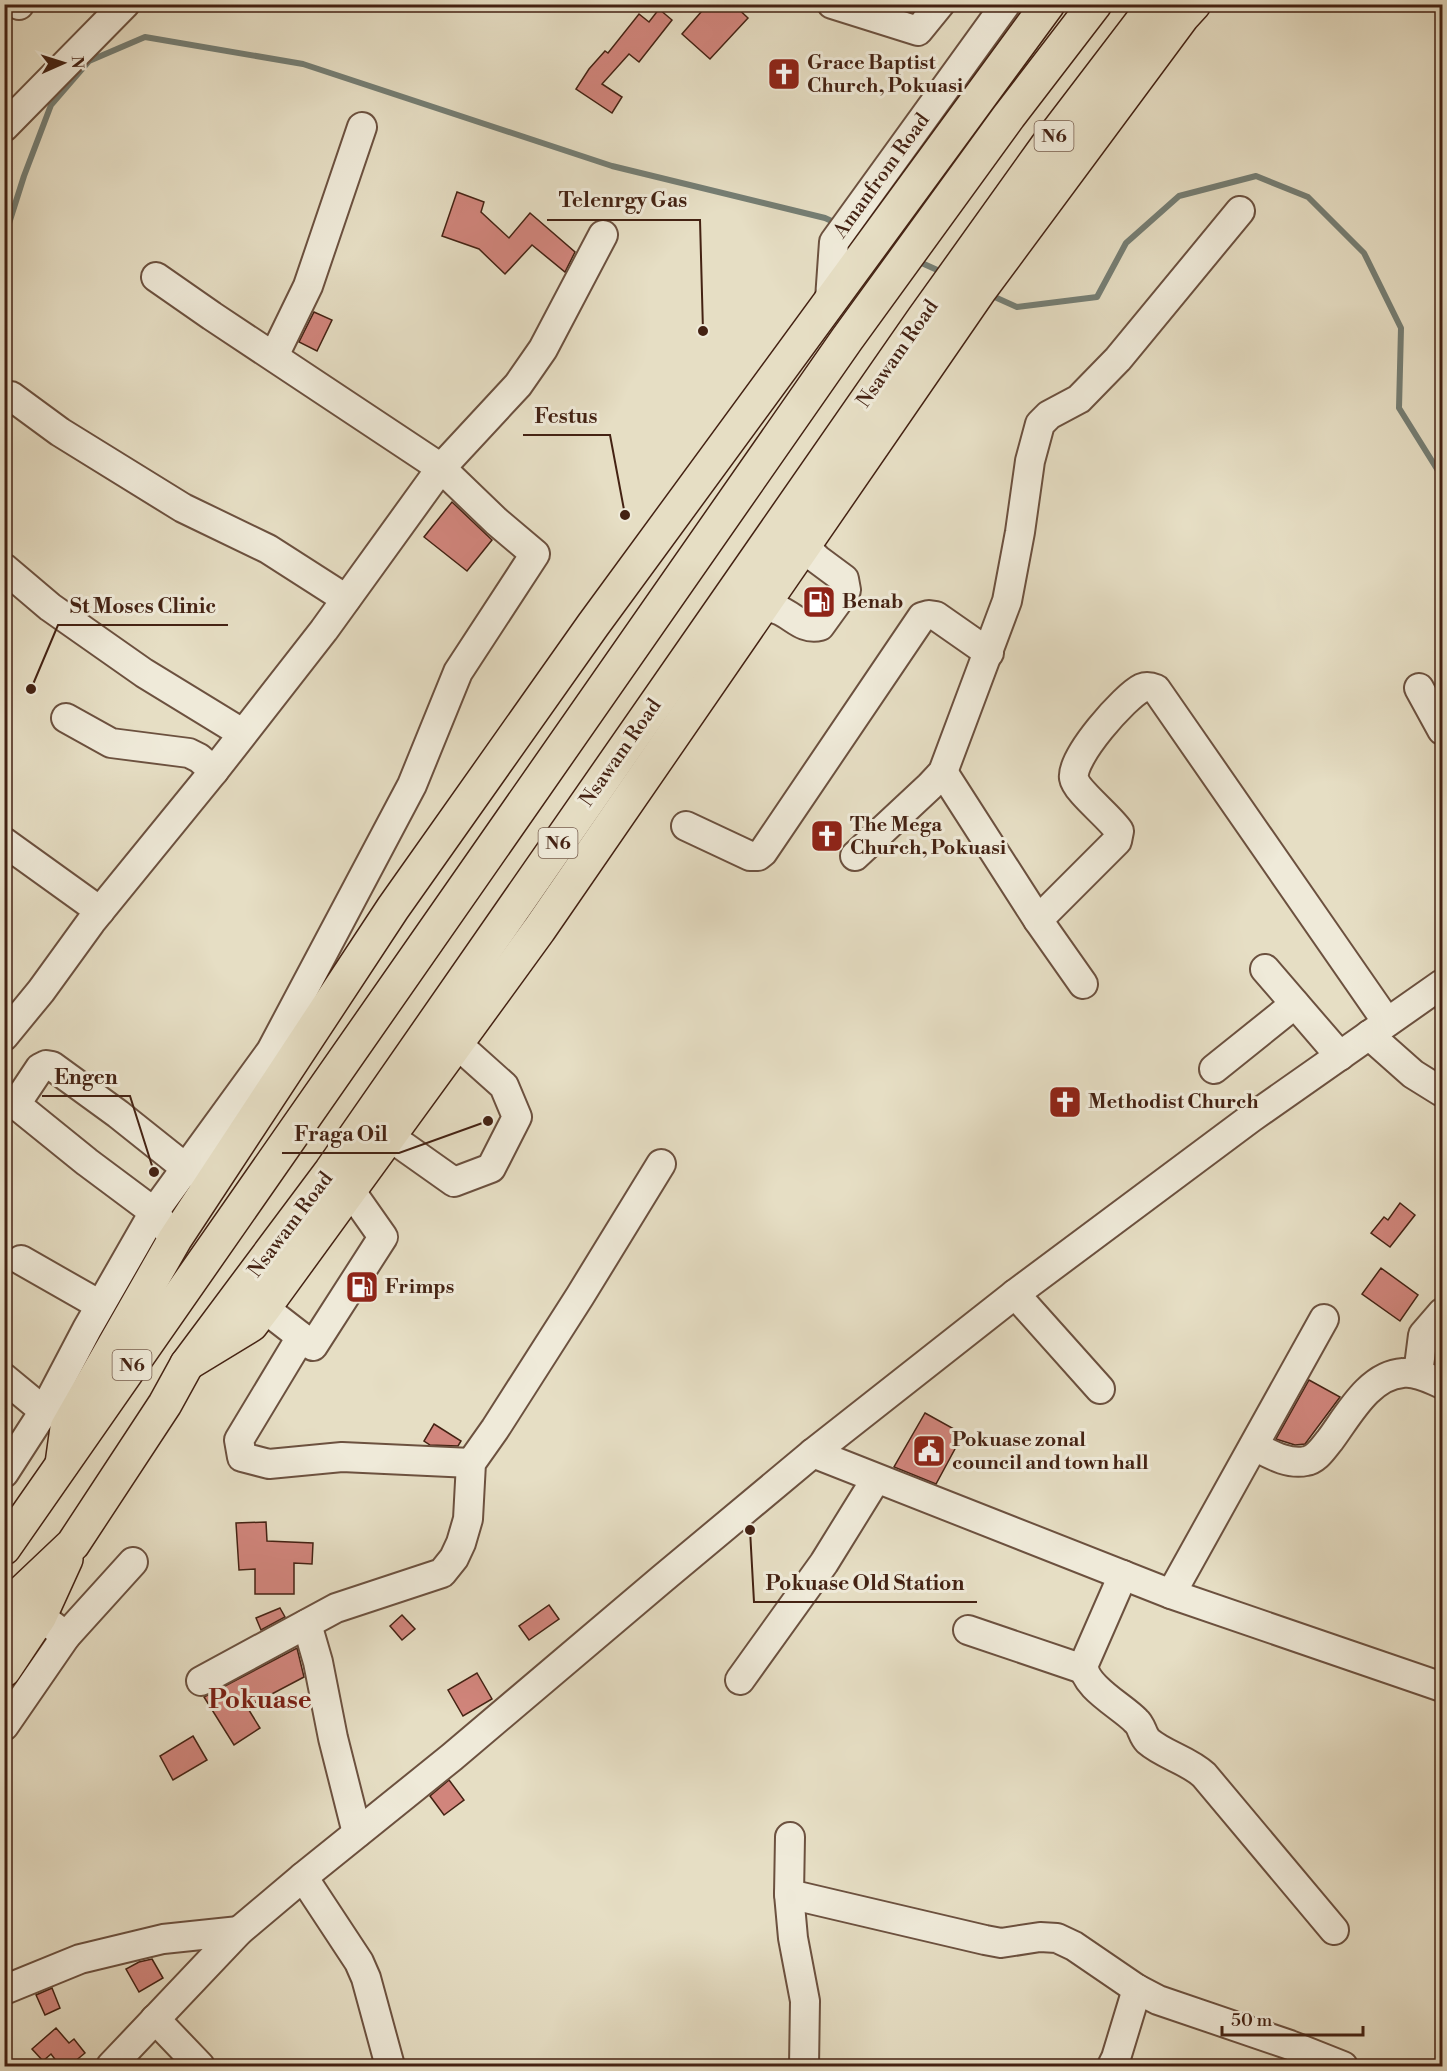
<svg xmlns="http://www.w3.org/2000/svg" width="1447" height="2071" viewBox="0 0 1447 2071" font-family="'Libre Bodoni',serif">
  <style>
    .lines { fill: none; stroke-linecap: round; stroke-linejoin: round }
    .stream { stroke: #757e74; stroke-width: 6 }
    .building { fill: #d1857c; stroke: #442213; stroke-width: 1.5 }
    .minor-casing { stroke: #6c513f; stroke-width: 32 }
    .major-casing { stroke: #442213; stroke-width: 36 }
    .highway-casing { stroke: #442213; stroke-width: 36 }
    .minor { stroke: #efead9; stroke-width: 28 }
    .major { stroke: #e6dec4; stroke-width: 33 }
    .highway { stroke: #e6dec4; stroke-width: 33 }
    .labels { text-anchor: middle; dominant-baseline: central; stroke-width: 6; stroke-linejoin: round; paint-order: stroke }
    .shield { fill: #efead9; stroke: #775e4e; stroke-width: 1.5 }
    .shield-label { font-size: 18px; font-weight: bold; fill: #442213 }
    .poi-label { font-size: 20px; font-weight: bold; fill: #442213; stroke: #efead9; text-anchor: start }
    .street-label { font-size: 20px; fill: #442213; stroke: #efead9 }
    .district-label { font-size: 26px; font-weight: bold; fill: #7a1f14; stroke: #efead9 }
    .leader { fill: none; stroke: #442213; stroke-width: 2 }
    .callout-dot { fill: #442213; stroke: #efead9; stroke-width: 2 }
    .callout-label { font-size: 21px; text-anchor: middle; font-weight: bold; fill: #442213; stroke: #efead9; stroke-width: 6; stroke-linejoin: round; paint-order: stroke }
  </style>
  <rect width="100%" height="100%" fill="#e6dec4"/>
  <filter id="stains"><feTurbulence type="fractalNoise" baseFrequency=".00333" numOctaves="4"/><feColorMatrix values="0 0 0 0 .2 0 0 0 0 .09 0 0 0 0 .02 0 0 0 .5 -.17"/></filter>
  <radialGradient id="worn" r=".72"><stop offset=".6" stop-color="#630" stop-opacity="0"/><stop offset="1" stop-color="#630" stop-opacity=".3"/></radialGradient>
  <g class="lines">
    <g class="stream">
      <polyline points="4,239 24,176 51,105 89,61 145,37 303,64 612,166 825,218 838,224"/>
      <polyline points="915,260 944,273"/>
      <polyline points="988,294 1017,307 1097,297 1126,243 1179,196 1256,176 1308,197 1364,253 1401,328 1399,408 1442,477"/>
    </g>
  </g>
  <g class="building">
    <polygon points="708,4 733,4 748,18 710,59 682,34"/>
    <polygon points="659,9 672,20 639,62 629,54 602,84 622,97 612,113 576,89 589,69 605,51 608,53 639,14 649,22"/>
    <polygon points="457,192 484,202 481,212 509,238 530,213 575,252 565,272 532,245 505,274 479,249 442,236"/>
    <polygon points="314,312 332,320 317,351 299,342"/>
    <polygon points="452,502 492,540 467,571 424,537"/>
    <polygon points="1400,1203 1415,1215 1390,1247 1371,1233 1384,1217 1388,1220"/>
    <polygon points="1381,1268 1418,1295 1400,1321 1362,1294"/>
    <polygon points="1309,1380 1340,1397 1305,1444 1295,1445 1276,1439"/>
    <polygon points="925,1413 963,1434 936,1484 894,1467"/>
    <polygon points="434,1424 461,1441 458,1446 430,1445 424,1441"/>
    <polygon points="266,1522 267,1541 313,1543 312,1564 294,1563 294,1594 255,1594 255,1569 239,1570 236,1523"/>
    <polygon points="549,1605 559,1619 529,1640 519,1626"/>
    <polygon points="280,1608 285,1617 261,1630 256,1618"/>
    <polygon points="402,1615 415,1629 402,1640 390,1626"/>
    <polygon points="297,1648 304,1677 247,1707 260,1728 234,1745 204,1697"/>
    <polygon points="477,1673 492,1699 463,1716 448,1690"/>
    <polygon points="193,1736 207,1760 173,1780 160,1756"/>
    <polygon points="449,1780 464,1800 444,1815 430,1796"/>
    <polygon points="152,1959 163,1978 139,1992 126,1969 139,1962"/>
    <polygon points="52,1988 60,2008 45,2015 36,1995"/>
    <polygon points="56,2028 69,2043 74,2039 85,2053 68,2067 61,2067 51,2054 43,2061 32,2049"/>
  </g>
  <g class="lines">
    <g class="minor-casing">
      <g id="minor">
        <polyline points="832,4 918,31 940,4"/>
        <polyline points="19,5 19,4"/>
        <polyline points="4,127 125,4"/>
        <polyline points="830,299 834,242 1006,4"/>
        <polyline points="274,356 308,286 362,127"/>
        <polyline points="11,396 60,432 183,508 268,549 346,599"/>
        <polyline points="4,568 50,607 144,673 242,733"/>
        <path d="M762 605C768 607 775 608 781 611 795 618 804 630 820 626L846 590 844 579 817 559 803 544"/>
        <polyline points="1419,688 1442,730"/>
        <polyline points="66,718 111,743 189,753 199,758 214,771"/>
        <polyline points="943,772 1038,920 1083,984"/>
        <polyline points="686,826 750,856 758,856 763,852 922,617 929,615 936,616 989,653"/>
        <polyline points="4,842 100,911"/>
        <polyline points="855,856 930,786 943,772 1007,601 1020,532 1030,461 1040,424 1049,415 1079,399 1118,359 1240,211"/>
        <path d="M1038 920 1117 841 1119 831C1110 817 1076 791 1074 778 1070 758 1125 696 1142 688 1147 686 1151 687 1156 689L1387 1022"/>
        <polyline points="1265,969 1340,1056"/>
        <polyline points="1369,1035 1413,1074 1442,1092"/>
        <polyline points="4,1036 41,991 91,922 214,771 324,630 441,468 518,385 543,349 603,235"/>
        <polyline points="1214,1069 1295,1004"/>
        <polyline points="389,1136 454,1182 491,1168 517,1117 504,1086 457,1044"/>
        <polyline points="166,1228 154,1212 87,1162 19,1107 20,1098 40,1068 46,1065 52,1066 118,1114 187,1169 203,1176"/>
        <polyline points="21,1260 100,1305"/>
        <polyline points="1015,1294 1100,1389"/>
        <polyline points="264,1308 313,1346 383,1237 350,1190"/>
        <polyline points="301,1337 239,1440 242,1457 269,1464 342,1457 471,1463"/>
        <polyline points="1418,1374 1423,1335 1442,1313"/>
        <polyline points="4,1378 44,1411"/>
        <path d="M1254 1446C1270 1454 1288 1465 1306 1461 1317 1459 1323 1448 1330 1440 1348 1416 1369 1375 1403 1373 1417 1371 1430 1379 1442 1384"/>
        <polyline points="813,1453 1171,1594 1442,1687"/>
        <polyline points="4,1473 44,1411 87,1329 154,1212 271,1051 412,785 458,672 535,554 496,521 441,468 212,316 156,277"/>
        <path d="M1123 1575 1084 1664C1082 1686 1122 1706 1136 1721 1142 1726 1142 1735 1148 1741 1164 1755 1188 1760 1204 1775L1334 1930"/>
        <polyline points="1171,1594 1324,1319"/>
        <polyline points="307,1624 318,1662 333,1738 357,1833"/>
        <polyline points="968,1630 1083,1669"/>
        <polyline points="66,1636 133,1562"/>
        <polyline points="740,1680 824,1563 876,1479"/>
        <polyline points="201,1681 336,1608 442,1573 454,1558 461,1543 468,1519 471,1463 495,1429 580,1296 661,1164"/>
        <polyline points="4,1726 66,1636 40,1616"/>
        <polyline points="790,1837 789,1894 793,1938 805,2001 804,2066"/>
        <polyline points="303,1877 359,1962 366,1978 390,2066"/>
        <polyline points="789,1894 985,1940 1001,1943 1040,1937 1057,1938 1074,1946 1137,1989 1158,2000 1290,2045 1343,2066"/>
        <polyline points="4,1990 80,1959 163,1939 239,1931"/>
        <polyline points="155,2019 200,2066"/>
        <polyline points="111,2066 239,1931 303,1877 452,1757 662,1579 813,1453 1015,1294 1251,1118 1442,984"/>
        <polyline points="1112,2066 1116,2058 1137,1989"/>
      </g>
    </g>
    <g class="major-casing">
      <g id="major">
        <polyline points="187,1364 251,1325 264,1308 539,930 980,290 1183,16 1194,4"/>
        <polyline points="62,1464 67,1428 175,1239 393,908 593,625 1048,4"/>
      </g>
    </g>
    <g class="highway-casing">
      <g id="highway">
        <polyline points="4,1548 847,339 1009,116 1095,4"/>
        <polyline points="4,1617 17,1597 73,1544 165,1404 187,1364 331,1171 923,319 1046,147 1155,4"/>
        <polyline points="4,1670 40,1616 66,1559"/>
      </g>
    </g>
    <use href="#minor" class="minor"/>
    <use href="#major" class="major"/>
    <use href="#highway" class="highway"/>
  </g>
  <defs>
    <g id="church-square" transform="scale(1.725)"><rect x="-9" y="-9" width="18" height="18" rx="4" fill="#8f2418" stroke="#efead9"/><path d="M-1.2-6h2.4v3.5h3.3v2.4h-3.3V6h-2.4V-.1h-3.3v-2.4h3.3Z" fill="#fff"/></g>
    <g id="fuel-square" transform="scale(1.725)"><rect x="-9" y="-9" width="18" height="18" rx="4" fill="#8f2418" stroke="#efead9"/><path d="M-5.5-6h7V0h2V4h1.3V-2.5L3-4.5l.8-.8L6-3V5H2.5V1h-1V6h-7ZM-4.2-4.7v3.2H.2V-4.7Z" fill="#fff"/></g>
    <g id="civic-square" transform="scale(1.725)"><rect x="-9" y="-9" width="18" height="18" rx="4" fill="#8f2418" stroke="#efead9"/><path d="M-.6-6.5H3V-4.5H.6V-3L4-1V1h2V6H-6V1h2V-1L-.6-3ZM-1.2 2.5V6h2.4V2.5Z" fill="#fff"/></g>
  </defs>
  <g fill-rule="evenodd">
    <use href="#church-square" x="784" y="74"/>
    <use href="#fuel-square" x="819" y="602"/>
    <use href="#church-square" x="827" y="836"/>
    <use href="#church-square" x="1065" y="1102"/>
    <use href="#fuel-square" x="362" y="1287"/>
    <use href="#civic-square" x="929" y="1451"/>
  </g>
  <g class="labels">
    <g class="shield">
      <rect x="1034.5" y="121" width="39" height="30" rx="4.5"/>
      <rect x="538.5" y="828" width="39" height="30" rx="4.5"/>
      <rect x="112.5" y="1350" width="39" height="30" rx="4.5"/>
    </g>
    <g class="shield-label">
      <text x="1054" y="136">N6</text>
      <text x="558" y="843">N6</text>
      <text x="132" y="1365">N6</text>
    </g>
    <g class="poi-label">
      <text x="807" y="63">Grace Baptist<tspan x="807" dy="23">Church, Pokuasi</tspan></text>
      <text x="842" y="602">Benab</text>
      <text x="850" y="825">The Mega<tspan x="850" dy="23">Church, Pokuasi</tspan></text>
      <text x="1088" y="1102">Methodist Church</text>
      <text x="385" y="1287">Frimps</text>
      <text x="952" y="1440">Pokuase zonal<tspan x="952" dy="23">council and town hall</tspan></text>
    </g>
    <g class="street-label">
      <text transform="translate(882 176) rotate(-54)">Amanfrom Road</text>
      <text transform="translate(898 354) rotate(-55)">Nsawam Road</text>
      <text transform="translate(621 753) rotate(-55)">Nsawam Road</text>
      <text transform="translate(291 1225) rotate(-53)">Nsawam Road</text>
    </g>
    <g class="district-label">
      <text x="260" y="1700">Pokuase</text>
    </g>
  </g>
  <path class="leader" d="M703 331L700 220H547M625 515L610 435H523M31 689L58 625H228M154 1172L130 1096H42M488 1121L399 1153H282M750 1530L754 1602H977"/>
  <g class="callout-dot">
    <circle cx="703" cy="331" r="6"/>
    <circle cx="625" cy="515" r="6"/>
    <circle cx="31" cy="689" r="6"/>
    <circle cx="154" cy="1172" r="6"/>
    <circle cx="488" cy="1121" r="6"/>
    <circle cx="750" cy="1530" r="6"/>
  </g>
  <g class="callout-label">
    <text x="623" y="207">Telenrgy Gas</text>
    <text x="566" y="423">Festus</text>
    <text x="143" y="613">St Moses Clinic</text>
    <text x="86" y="1084">Engen</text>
    <text x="341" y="1141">Fraga Oil</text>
    <text x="865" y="1590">Pokuase Old Station</text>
  </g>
  <rect width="1447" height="2071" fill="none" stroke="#e6dec4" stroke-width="24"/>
  <rect x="6" y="6" width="1435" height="2059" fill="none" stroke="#442213" stroke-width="3"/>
  <rect x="12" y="12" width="1423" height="2047" fill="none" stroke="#442213" stroke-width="1.5"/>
  <g transform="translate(63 63) rotate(87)" stroke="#efead9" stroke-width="4.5" paint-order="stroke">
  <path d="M0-4.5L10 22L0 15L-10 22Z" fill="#442213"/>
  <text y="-9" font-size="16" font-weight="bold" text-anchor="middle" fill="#442213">N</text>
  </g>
  <path d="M1222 2026v9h141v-9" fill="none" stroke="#442213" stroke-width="3"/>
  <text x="1231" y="2026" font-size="18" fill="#442213" stroke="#efead9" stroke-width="4.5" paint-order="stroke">50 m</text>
  <rect width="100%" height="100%" filter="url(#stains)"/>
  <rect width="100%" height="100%" fill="url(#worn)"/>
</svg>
